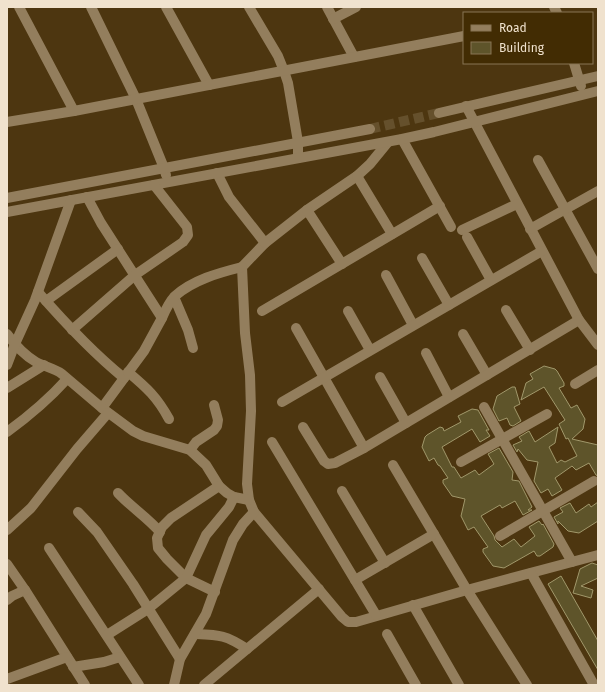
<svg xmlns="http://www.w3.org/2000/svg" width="605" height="692" viewBox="0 0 605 692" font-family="'Fira Sans',sans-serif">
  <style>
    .building { fill: #5e542a; stroke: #a1986b }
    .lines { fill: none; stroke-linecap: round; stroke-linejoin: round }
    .minor-tunnel { stroke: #65502c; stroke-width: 10; stroke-dasharray: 10 5; stroke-linecap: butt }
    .minor { stroke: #937e5d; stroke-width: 10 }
  </style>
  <rect width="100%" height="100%" fill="#4d3610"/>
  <g class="building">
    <polygon points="544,366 555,369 557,371 564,383 564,386 559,388 571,408 577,405 585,419 583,429 572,439 598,445 598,476 596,475 589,463 576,470 572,466 555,478 562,490 552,496 548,489 541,493 534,481 538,462 527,460 518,449 517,452 513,445 522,441 519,437 529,431 535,442 558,427 555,443 549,447 557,463 561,460 565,462 577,456 568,438 566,439 559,424 565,420 544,387 521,400 526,383 533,379 530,374"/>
    <polygon points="512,387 515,387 520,404 514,407 521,421 513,426 510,425 507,418 499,421 493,409 497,396"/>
    <polygon points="472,409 478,410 489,430 486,430 490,436 480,442 472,429 442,447 452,467 454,467 461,478 475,470 479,475 494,464 488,454 499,448 513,472 512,480 519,481 532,507 528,510 532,510 523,515 515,501 502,508 500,505 481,516 494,536 495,540 502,547 514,539 521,547 535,536 529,527 539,521 542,525 543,524 554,544 553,547 540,556 537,556 534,551 504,568 493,566 483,552 483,549 488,547 474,527 468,530 461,516 465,499 452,496 443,483 443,480 448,478 440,466 438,465 434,458 429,461 422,447 425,437 427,435 440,427 443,428 444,431 461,422 458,416"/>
    <polygon points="598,502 598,521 579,533 568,531 558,521 558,524 554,517 563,512 560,508 570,503 576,513 589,504 591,507"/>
    <polygon points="592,563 598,565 598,578 581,586 593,590 591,598 573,593 580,569"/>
    <polygon points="561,576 598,641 598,670 548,584"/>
  </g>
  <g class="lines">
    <polyline class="minor-tunnel" points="370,129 439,113"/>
    <g class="minor">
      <polyline points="19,7 74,111"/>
      <polyline points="91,7 136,99 164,168 166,175"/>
      <polyline points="166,7 209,85"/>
      <polyline points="249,7 278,56 284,71 288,83 298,142 298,158"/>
      <polyline points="327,7 354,57"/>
      <polyline points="554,7 557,13"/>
      <polyline points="333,19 356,7"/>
      <polyline points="574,63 581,86"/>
      <polyline points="466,106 579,320 598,345"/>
      <polyline points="439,113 598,76"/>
      <polyline points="7,122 74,111 464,36"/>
      <polyline points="402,139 451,227"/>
      <polyline points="388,142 370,164 357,176 307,210 265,243 242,267 245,333 250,375 251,411 247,484 249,500 254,512 342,617 348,622 356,622 467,590 598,555"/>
      <polyline points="538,160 598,269"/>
      <polyline points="217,173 229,197 265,243"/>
      <polyline points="357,176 392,234"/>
      <polyline points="87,197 101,223 162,318 144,351 102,408"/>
      <polyline points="7,198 370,129"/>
      <polyline points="307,210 342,264"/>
      <polyline points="7,212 402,139 434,132 598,91"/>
      <polyline points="530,229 598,191"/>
      <polyline points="462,230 517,204"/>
      <polyline points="467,237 491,280"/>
      <polyline points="422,258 449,305"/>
      <polyline points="386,275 413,325"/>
      <path d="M38 292C65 323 92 352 124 378"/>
      <polyline points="174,297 188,330 193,348"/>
      <polyline points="46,301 118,249"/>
      <polyline points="506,310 530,350"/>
      <polyline points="262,311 440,206"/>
      <polyline points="348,311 370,350"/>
      <path d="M162 318C165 311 169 302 175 296 193 280 218 273 242 267"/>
      <polyline points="296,328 364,448"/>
      <polyline points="72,330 135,275 183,242 188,235 187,227 154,185"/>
      <path d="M7 334C15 345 24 355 36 362 45 367 54 368 62 374L102 408 133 431 143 436 190 450 206 465 219 486 227 493 234 497 249 500"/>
      <polyline points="463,334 487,375"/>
      <polyline points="426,353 449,397"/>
      <polyline points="7,365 15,344 35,300 71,200"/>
      <path d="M128 372C147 388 157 397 169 419"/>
      <polyline points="380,377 406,423"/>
      <polyline points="575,384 598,370"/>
      <polyline points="7,388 44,365"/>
      <polyline points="282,402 542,251"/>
      <polyline points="484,407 572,562"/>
      <polyline points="303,427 324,461 328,464 335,463 364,448 579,320"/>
      <path d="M7 432C29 416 49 399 67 379"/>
      <polyline points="272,442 376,615"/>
      <polyline points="190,450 196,442 214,430 217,426 218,420 214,405"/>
      <polyline points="461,462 547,414"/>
      <polyline points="393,465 467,590 527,685"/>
      <polyline points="342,491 385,563"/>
      <path d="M118 493C131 507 147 517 160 532"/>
      <polyline points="78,512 97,532 133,584 180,659"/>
      <polyline points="7,530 31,508 77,449 108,413"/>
      <polyline points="500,536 594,481"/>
      <polyline points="49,548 139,685"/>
      <polyline points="7,564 25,590 85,685"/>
      <polyline points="531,573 594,685"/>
      <polyline points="355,580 434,534"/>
      <polyline points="215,592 186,578 167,559 158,548 157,538 162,527 171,518 219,486"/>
      <polyline points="7,600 12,596 25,590"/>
      <polyline points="413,605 459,685"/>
      <path d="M195 634C220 635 226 635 247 649"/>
      <polyline points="387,634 416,685"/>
      <polyline points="107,635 148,609 186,578 206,535 229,507 234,497"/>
      <polyline points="73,667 104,662 120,657"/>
      <polyline points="7,679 67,657"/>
      <polyline points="174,685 180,659 206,614 233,540 243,524 254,512"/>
      <polyline points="204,685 319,589"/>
    </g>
  </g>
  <rect width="605" height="692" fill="none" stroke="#f0e2ce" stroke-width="16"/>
  <rect x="463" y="12" width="130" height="52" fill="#422c03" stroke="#887554"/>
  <rect x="471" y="25" width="20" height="6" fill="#937e5d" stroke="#887554"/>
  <text x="499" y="32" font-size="12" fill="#f0e2ce">Road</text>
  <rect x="471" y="42" width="20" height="12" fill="#5e542a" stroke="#887554"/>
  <text x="499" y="52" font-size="12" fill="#f0e2ce">Building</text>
</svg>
